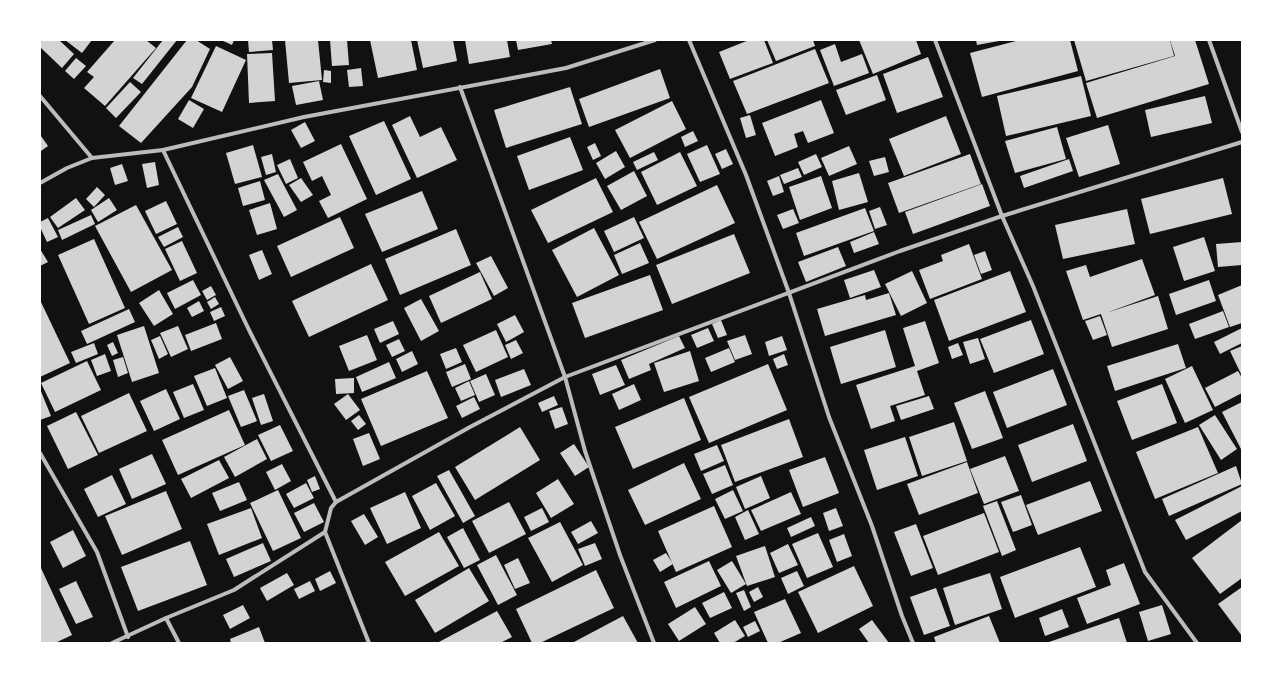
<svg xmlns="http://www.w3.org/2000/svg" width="1282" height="683" viewBox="0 0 1282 683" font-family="Overpass,sans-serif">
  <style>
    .building { fill: #d3d3d3 }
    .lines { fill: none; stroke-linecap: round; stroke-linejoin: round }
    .minor { stroke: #bcbcbc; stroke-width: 4 }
  </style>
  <rect width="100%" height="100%" fill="#111"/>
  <g class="building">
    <polygon points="42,40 59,40 74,54 62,68 40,47 40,43"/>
    <polygon points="65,40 92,40 82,53"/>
    <polygon points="115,40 146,40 156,48 105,106 84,88 94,77 87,72"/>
    <polygon points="163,40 177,40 142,84 133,78"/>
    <polygon points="187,40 196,40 210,49 192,87 141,143 119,126"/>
    <polygon points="221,40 234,40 232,45"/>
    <polygon points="248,40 272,40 273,50 249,52"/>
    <polygon points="285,40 318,40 322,80 289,83"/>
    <polygon points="330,40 347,40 349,65 332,66"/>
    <polygon points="370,40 411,40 417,70 378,78"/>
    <polygon points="417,40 453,40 457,61 423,68"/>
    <polygon points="465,40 507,40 510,57 469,64"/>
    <polygon points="516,40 551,40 552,44 518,50"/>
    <polygon points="749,40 764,40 773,63 730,79 719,52"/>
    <polygon points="767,40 813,40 815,46 776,61"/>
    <polygon points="859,40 916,40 921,54 873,74"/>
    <polygon points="976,40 999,40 999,41 977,45"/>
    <polygon points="1020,40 1070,40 1078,71 982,97 970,53"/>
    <polygon points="1074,40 1170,40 1174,56 1086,81"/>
    <polygon points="1170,40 1195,40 1209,84 1097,118 1086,83 1175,56"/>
    <polygon points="835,44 841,62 862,54 869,73 834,86 820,50"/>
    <polygon points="216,46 246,60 222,112 191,98"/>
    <polygon points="815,49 829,83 747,114 733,81"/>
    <polygon points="272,53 275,101 249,103 247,54"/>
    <polygon points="928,57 943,97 897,113 883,74"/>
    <polygon points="76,58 86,66 74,79 65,71"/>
    <polygon points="361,68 363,86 349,87 347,70"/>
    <polygon points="660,69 670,98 589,127 579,99"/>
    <polygon points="324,70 331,71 331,83 323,82"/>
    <polygon points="877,75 886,100 846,115 836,90"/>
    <polygon points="1081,76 1091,116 1006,136 997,96"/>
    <polygon points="319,81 323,100 296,105 292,86"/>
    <polygon points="130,82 141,92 116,118 106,108"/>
    <polygon points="570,87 582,124 506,148 494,110"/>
    <polygon points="1205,96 1212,123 1151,137 1145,110"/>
    <polygon points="189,100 204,109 193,128 178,119"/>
    <polygon points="821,100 834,133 808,143 803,131 794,134 798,147 775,156 762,123"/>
    <polygon points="672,101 686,129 630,158 615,130"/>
    <polygon points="750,115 756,135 746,138 740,118"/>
    <polygon points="410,116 420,137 441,127 457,160 417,178 392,125"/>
    <polygon points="946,116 961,154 904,176 889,139"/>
    <polygon points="384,121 411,179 376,195 349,136"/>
    <polygon points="305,122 315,141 301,148 291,130"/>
    <polygon points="1108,125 1120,164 1079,177 1066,138"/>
    <polygon points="1057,127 1066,159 1015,173 1005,141"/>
    <polygon points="693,131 698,141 685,147 681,137"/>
    <polygon points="41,136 48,146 41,151 40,137"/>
    <polygon points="570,137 583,170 529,190 517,156"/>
    <polygon points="595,143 601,156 593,160 587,147"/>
    <polygon points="341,144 367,199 328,218 319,201 331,195 322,176 312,181 303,162"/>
    <polygon points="253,145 262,177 235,184 226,153"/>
    <polygon points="707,145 720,174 700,182 687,154"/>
    <polygon points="849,146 857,164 829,176 821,158"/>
    <polygon points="726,149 733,164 722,169 715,154"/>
    <polygon points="616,151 625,167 605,179 596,163"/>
    <polygon points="654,152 658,160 637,170 633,162"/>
    <polygon points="680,152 697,186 657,205 641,172"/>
    <polygon points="272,154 276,172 266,175 261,157"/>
    <polygon points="816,154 822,167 804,175 798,162"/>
    <polygon points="970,154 981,184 899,213 888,183"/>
    <polygon points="885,157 889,172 874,176 869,161"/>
    <polygon points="290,159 298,178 286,184 277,165"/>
    <polygon points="1069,159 1073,171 1024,188 1020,176"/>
    <polygon points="155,162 159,185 147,188 142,164"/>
    <polygon points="122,164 128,181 115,185 110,168"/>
    <polygon points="798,168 802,177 784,184 780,175"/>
    <polygon points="634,171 647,196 621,210 607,186"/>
    <polygon points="859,173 868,202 839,210 832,181"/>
    <polygon points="278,174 297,210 284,217 264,180"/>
    <polygon points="779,176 784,192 773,196 767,181"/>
    <polygon points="821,176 832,208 800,220 789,187"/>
    <polygon points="301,178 313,195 301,202 289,185"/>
    <polygon points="596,178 613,212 548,243 531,210"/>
    <polygon points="1223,178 1232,214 1150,234 1141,199"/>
    <polygon points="260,181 265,200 243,206 238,188"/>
    <polygon points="982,184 990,206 913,234 905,212"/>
    <polygon points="717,185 735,223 657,259 639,222"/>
    <polygon points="97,187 105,195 94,207 86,199"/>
    <polygon points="422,191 438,229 382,252 365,214"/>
    <polygon points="76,198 85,210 58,228 50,217"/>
    <polygon points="109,198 117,210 98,222 91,210"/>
    <polygon points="166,201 177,224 156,234 145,211"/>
    <polygon points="270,203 277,229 257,235 249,210"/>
    <polygon points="136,205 172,270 131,292 95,226"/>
    <polygon points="880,207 887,225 875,229 869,211"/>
    <polygon points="865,208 874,231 804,256 796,233"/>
    <polygon points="793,209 799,223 783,229 777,215"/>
    <polygon points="1127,209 1135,244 1063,259 1055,225"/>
    <polygon points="91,215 95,224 62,240 58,230"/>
    <polygon points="340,217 354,248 291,277 277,246"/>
    <polygon points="634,217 644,238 614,252 604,231"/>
    <polygon points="48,218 58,237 47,242 40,227 40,222"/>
    <polygon points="178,227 183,237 164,247 158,237"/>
    <polygon points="594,228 619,275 577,297 552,250"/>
    <polygon points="456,229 471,265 400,295 385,259"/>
    <polygon points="874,232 879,244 854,253 850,242"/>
    <polygon points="734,234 750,273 672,304 656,265"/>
    <polygon points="1204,237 1215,271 1184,281 1173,247"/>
    <polygon points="94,239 125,308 89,324 58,255"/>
    <polygon points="182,241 197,273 180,281 165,249"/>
    <polygon points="1242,242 1242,265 1218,267 1216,244"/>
    <polygon points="640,243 649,263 622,274 614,255"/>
    <polygon points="969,244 982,279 930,299 919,270 943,261 941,255"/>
    <polygon points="838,247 846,266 806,282 798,262"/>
    <polygon points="40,249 48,262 40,266"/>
    <polygon points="262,250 272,274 259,280 249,255"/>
    <polygon points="985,251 992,270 981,274 974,255"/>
    <polygon points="491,256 508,288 494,296 476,263"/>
    <polygon points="1142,259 1155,295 1106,313 1158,296 1168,329 1112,347 1101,314 1083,320 1066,271 1086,265 1090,277"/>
    <polygon points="371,264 388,300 309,337 292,301"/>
    <polygon points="874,270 881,287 850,298 844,280"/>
    <polygon points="912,271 927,303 901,316 885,284"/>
    <polygon points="1010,271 1026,312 949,341 934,300"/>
    <polygon points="480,272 492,299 441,323 429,296"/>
    <polygon points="650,275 663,310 585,338 572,303"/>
    <polygon points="193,280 201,295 175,309 167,293"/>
    <polygon points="1209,280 1216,301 1176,315 1169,294"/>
    <polygon points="1242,285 1242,323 1230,327 1218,295"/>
    <polygon points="211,286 216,295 207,300 202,291"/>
    <polygon points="159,290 173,314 154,326 139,303"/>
    <polygon points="889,293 896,315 825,336 817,309 865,295 866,300"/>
    <polygon points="215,297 219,304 211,309 207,302"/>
    <polygon points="421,299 439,331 421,341 404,308"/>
    <polygon points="40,300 70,363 40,377"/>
    <polygon points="199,301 204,311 192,317 187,308"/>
    <polygon points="221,307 225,316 214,321 210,312"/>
    <polygon points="129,309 135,322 87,344 81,331"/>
    <polygon points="1223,311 1229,327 1195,339 1189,324"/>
    <polygon points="515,315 524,332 506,342 497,324"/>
    <polygon points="1100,316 1107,335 1093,340 1085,321"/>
    <polygon points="721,320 727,335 718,338 712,324"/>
    <polygon points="1031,320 1044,354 994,373 980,339"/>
    <polygon points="393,321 399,334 380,343 374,329"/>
    <polygon points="925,321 939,363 917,371 925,395 890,406 895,421 871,429 856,385 915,366 903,328"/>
    <polygon points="216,323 222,339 191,351 185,335"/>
    <polygon points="144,326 159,373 132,382 117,335"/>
    <polygon points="178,326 188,349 171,357 160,333"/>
    <polygon points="708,328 714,341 697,348 691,335"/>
    <polygon points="1242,328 1242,343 1220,354 1214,342"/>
    <polygon points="496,330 508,357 476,372 463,345"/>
    <polygon points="885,330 896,367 841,384 830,347"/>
    <polygon points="367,335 377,360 349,371 339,346"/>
    <polygon points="745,335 752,354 735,360 727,341"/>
    <polygon points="160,336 168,354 159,359 151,340"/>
    <polygon points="679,336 685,348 649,364 651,370 629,379 621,360"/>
    <polygon points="782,336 787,350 769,356 765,342"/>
    <polygon points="978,338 985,359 970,364 963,342"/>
    <polygon points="399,339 405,351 392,357 386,345"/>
    <polygon points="516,340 523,353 511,359 505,345"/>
    <polygon points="113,342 118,353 112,356 107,345"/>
    <polygon points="94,343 98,354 76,363 71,352"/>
    <polygon points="958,343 963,355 952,359 948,347"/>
    <polygon points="1178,344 1186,368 1115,391 1107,366"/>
    <polygon points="1242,346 1242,376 1230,351"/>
    <polygon points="456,348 462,362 446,369 440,354"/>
    <polygon points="729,348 735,362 711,372 705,358"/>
    <polygon points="412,351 418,364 402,372 396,359"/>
    <polygon points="690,351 699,381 664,392 654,363"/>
    <polygon points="105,354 111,371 97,376 91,360"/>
    <polygon points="784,354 788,365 777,369 773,359"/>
    <polygon points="123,357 128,373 118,377 113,360"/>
    <polygon points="230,357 243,381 228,389 215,365"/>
    <polygon points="87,361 101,390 55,412 41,383"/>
    <polygon points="389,362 396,378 362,392 356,377"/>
    <polygon points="465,364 471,379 452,387 446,372"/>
    <polygon points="768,364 787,410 709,443 689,397"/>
    <polygon points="616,365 625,385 600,395 592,374"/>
    <polygon points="1192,366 1213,410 1185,423 1165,379"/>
    <polygon points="215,368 227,398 207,406 194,376"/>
    <polygon points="524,369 531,385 501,397 495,380"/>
    <polygon points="1053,369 1067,405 1007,428 993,392"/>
    <polygon points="427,371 448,418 381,446 361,399"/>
    <polygon points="1238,371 1242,378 1242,393 1215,407 1205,388"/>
    <polygon points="486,374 495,395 479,402 470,381"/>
    <polygon points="354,378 354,393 336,394 335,379"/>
    <polygon points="469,381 475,395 461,401 455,388"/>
    <polygon points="193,384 204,410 184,418 173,392"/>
    <polygon points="634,384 641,400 619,410 612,394"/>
    <polygon points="1162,384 1177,423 1132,440 1117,401"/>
    <polygon points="40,389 51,416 40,420"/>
    <polygon points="166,389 180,419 154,431 140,401"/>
    <polygon points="244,390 257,421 241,427 228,396"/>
    <polygon points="985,391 1003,438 972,449 954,403"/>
    <polygon points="129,393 147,431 99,453 81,416"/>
    <polygon points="264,394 273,421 261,425 252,398"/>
    <polygon points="348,394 360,410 346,420 334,404"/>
    <polygon points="554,396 558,405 542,412 538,403"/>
    <polygon points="929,396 934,409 901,420 896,406"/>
    <polygon points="474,397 480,409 462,418 456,406"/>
    <polygon points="684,398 701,440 633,469 615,427"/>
    <polygon points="1242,402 1242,451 1222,412"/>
    <polygon points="562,407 568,424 555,429 549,411"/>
    <polygon points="229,410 245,445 178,475 162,440"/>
    <polygon points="76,412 98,455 68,469 47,426"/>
    <polygon points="359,415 366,424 358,430 351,421"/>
    <polygon points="1215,415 1237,449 1221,460 1199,425"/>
    <polygon points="789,419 803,457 735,482 721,445"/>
    <polygon points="954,422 967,461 922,476 909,437"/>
    <polygon points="1073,424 1087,461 1032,482 1018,445"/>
    <polygon points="280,425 293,451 271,461 258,435"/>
    <polygon points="520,427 540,460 475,500 455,467"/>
    <polygon points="1198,427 1218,473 1155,499 1136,452"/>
    <polygon points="369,433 380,459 363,466 353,439"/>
    <polygon points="905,437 918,476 877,490 864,450"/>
    <polygon points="257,439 267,459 235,477 224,457"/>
    <polygon points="574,444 589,467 575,476 560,453"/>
    <polygon points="717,445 724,461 701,471 694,454"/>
    <polygon points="152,454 166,484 132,499 119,469"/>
    <polygon points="1005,456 1019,491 984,504 970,469"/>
    <polygon points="825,457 839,493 803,507 789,470"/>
    <polygon points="219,460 229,478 191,498 181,479"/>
    <polygon points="967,462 978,493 919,515 907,484"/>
    <polygon points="684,463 701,499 645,525 628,490"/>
    <polygon points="282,464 291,481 275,490 266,472"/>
    <polygon points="725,465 733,485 712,494 703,474"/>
    <polygon points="1236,466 1242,484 1169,516 1162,499"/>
    <polygon points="449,470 475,516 463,523 437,476"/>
    <polygon points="112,475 126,504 98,517 84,489"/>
    <polygon points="315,476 320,489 312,492 307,480"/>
    <polygon points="761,476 770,498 745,509 736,487"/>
    <polygon points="558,479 574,504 551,518 536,493"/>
    <polygon points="1090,481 1102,511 1038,535 1026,505"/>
    <polygon points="239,482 247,500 220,511 212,493"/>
    <polygon points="306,483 314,498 294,508 286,494"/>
    <polygon points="436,483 455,516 430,530 412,496"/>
    <polygon points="1242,486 1242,511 1186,540 1175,520"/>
    <polygon points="278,490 301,538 273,551 250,503"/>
    <polygon points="733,490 743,511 725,519 715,499"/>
    <polygon points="166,491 182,529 122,555 105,516"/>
    <polygon points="405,492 421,528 387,544 370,508"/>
    <polygon points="791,492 801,514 761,531 751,510"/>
    <polygon points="1021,495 1032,525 1013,532 1001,502"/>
    <polygon points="997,501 1016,550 1002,556 983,506"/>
    <polygon points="509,502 526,534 489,553 472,521"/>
    <polygon points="314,503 324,522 304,532 294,513"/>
    <polygon points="714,506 732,547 676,572 658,531"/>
    <polygon points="251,508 262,538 219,555 207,524"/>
    <polygon points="542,508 549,522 531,531 524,517"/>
    <polygon points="836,508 843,526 829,531 823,513"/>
    <polygon points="748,510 759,534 745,540 735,517"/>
    <polygon points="984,513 999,552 938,575 923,536"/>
    <polygon points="364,514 378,537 365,545 351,521"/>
    <polygon points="811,517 815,526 791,537 787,528"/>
    <polygon points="1242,520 1242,578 1220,594 1192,558"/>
    <polygon points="591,521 598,533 578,544 571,532"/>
    <polygon points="560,522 583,565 552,582 528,538"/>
    <polygon points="916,524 933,568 911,576 894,532"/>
    <polygon points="463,528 480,560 464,568 447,537"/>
    <polygon points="73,530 86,556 63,568 50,542"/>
    <polygon points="439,532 459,566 405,596 385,562"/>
    <polygon points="818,533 833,567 807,578 792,544"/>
    <polygon points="844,534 852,556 837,562 829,540"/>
    <polygon points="190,541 207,585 138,611 121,567"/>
    <polygon points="263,543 271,561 234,577 226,559"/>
    <polygon points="595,543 602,559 585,566 578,549"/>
    <polygon points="788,544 798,565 779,573 770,553"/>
    <polygon points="765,546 775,577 747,586 736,556"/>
    <polygon points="1080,547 1096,587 1015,618 1000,577"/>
    <polygon points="666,553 673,564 660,572 653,560"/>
    <polygon points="496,555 517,595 498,605 477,565"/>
    <polygon points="518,558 530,583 515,589 504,565"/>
    <polygon points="709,561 721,586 676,608 664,582"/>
    <polygon points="732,561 746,584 731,593 717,570"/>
    <polygon points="1124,563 1140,604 1087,624 1077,598 1111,585 1106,570"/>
    <polygon points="40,566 72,635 55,643 40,643"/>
    <polygon points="854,566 873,606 818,633 798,592"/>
    <polygon points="469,568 489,601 435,633 415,600"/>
    <polygon points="596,570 614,608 540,643 532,643 516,609"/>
    <polygon points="330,571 336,583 320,591 315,579"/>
    <polygon points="797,571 804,586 788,594 781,578"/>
    <polygon points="287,573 294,585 267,601 260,588"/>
    <polygon points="990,573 1002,609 955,625 943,588"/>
    <polygon points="76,581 93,617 76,624 59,589"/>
    <polygon points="310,581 315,591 299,599 294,589"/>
    <polygon points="758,587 763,597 754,602 749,592"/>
    <polygon points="1242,587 1242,636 1218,604"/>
    <polygon points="936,588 950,626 924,635 910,597"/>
    <polygon points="744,590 751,607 744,611 736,593"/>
    <polygon points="724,592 732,608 710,618 702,603"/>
    <polygon points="785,599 801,633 778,643 768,643 754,612"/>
    <polygon points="243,605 250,618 230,629 223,615"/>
    <polygon points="1162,605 1171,634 1148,641 1139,612"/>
    <polygon points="695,607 706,624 679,641 668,624"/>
    <polygon points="1062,609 1069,627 1045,636 1039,618"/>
    <polygon points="497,611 512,637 500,643 437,643"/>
    <polygon points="623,616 638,643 572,643"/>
    <polygon points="989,616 1000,643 936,643 934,637"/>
    <polygon points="1119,618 1127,643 1046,643"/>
    <polygon points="735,620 745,636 733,643 720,643 714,633"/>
    <polygon points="872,620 889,643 869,643 859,629"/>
    <polygon points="755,621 760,631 748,637 743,627"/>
    <polygon points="259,627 265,643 231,643 230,639"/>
  </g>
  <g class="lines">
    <g class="minor">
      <polyline points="689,40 746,175 789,293 829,417 872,526 902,616 913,643"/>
      <polyline points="935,40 1002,216 1033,286 1145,572 1197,643"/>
      <polyline points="1209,40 1242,132"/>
      <polyline points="460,87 565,377 585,451 620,555 654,643"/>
      <polyline points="40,96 92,158"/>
      <polyline points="163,150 249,330 336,502"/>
      <polyline points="40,183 67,168 92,158 163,150 304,117 566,68 655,40"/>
      <polyline points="40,453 97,552 128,637"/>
      <polyline points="325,532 369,643"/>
      <polyline points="166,618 179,643"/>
      <polyline points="112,643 166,618 234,590 325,532 331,508 336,502 470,427 565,377 900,251 1002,216 1242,142"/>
    </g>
  </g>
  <rect width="1282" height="683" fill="none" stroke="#ffffff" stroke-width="82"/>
</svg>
